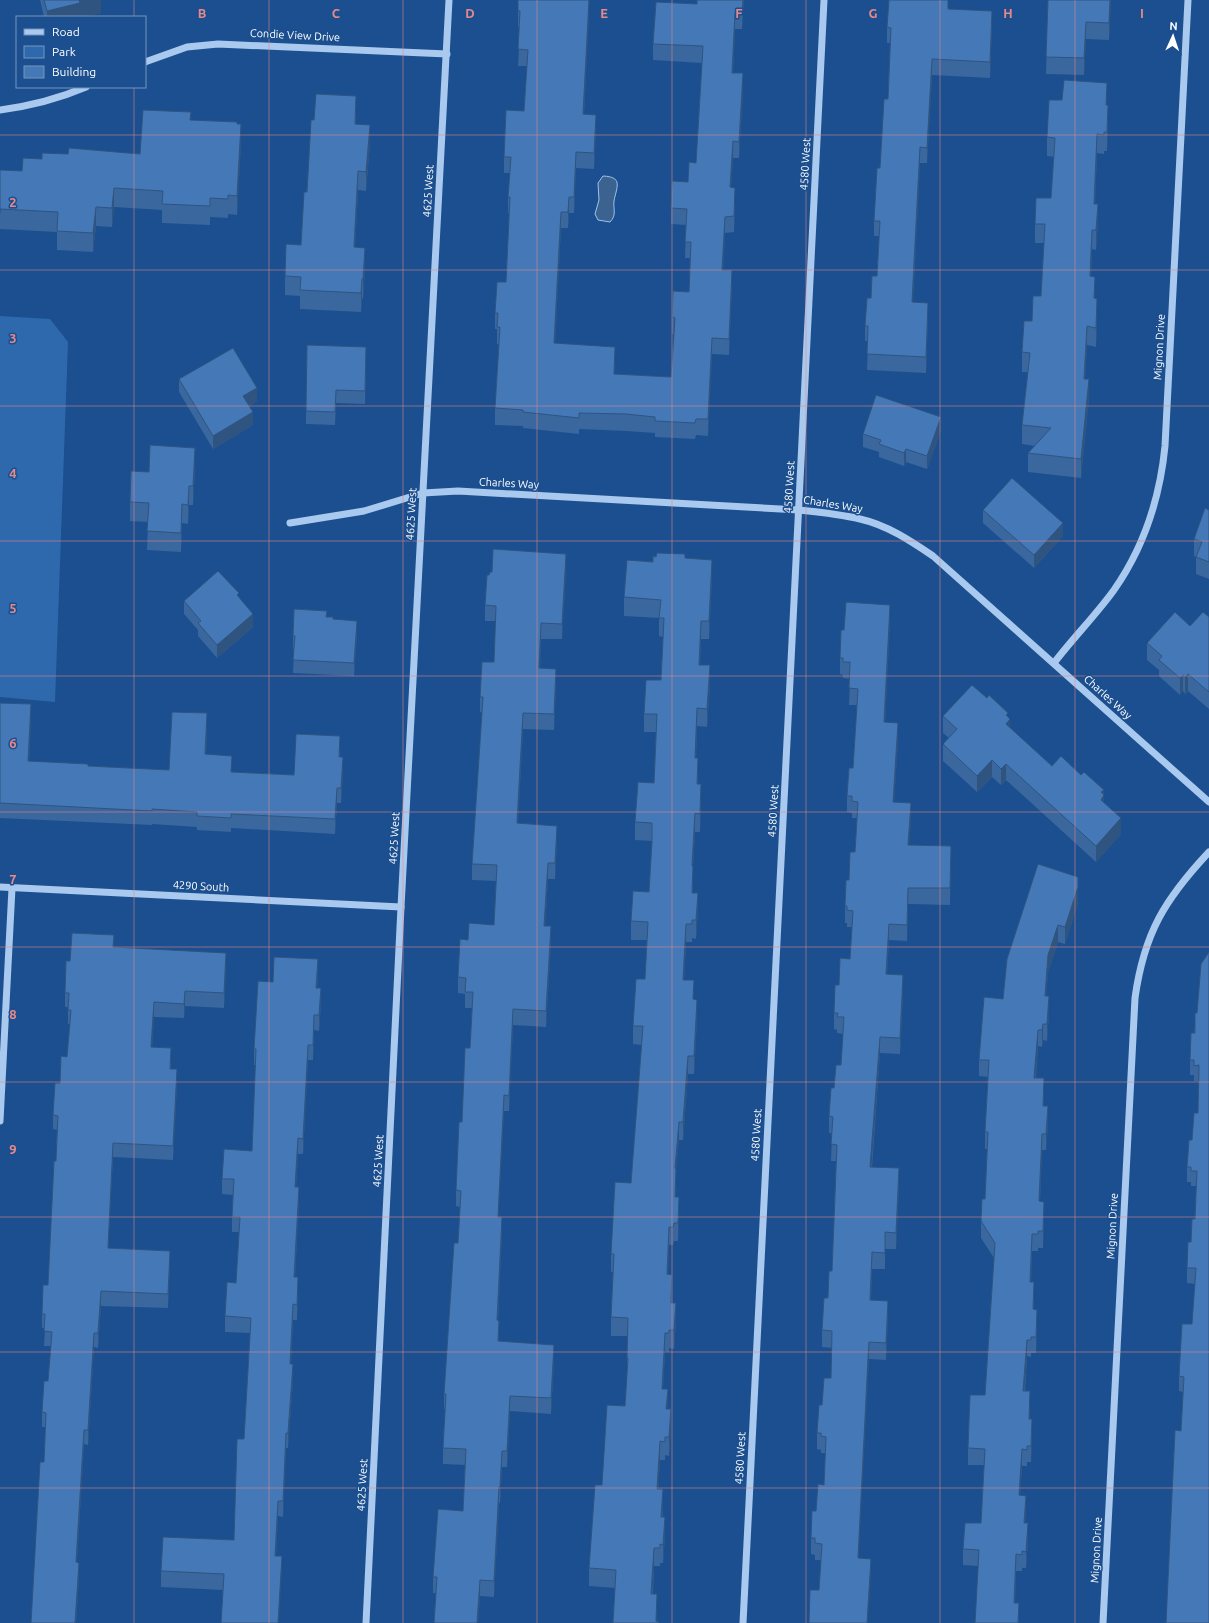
<svg xmlns="http://www.w3.org/2000/svg" width="1209" height="1623" viewBox="0 0 1209 1623" font-family="Ubuntu,sans-serif">
  <style>
    .green { fill: #2e69ad }
    .water { fill: #3c6290; stroke: #9cc4f0 }
    .lines { fill: none; stroke-linecap: round; stroke-linejoin: round }
    .minor { stroke: #a9c9ee; stroke-width: 7 }
    .wall { fill: #3a679d }
    .shaded-wall { fill: #305480 }
    .building { fill: #4478b7; stroke: #305480 }
    .grid { fill: none; stroke: #e88989; stroke-width: 1; stroke-opacity: 0.55 }
    .labels { text-anchor: middle; dominant-baseline: central; stroke-width: 3; stroke-linejoin: round; paint-order: stroke }
    .street-label { font-size: 11px; fill: #fff; stroke: #1b4f8f }
    .grid-label { font-size: 13px; text-anchor: middle; font-weight: bold; fill: #e88989; stroke: #1b4f8f; stroke-width: 3; stroke-linejoin: round; paint-order: stroke }
  </style>
  <rect width="100%" height="100%" fill="#1b4f8f"/>
  <polygon class="green" points="0,316 50,319 68,342 55,702 0,697"/>
  <path class="water" d="M603 176C623 177 617 186 614 201 613 209 617 215 610 222L598 220 595 214 599 200 598 183Z"/>
  <g class="lines">
    <g class="minor">
      <polyline points="145,62 187,47 218,44 447,54"/>
      <path d="M0 110C30 106 58 99 86 87"/>
      <path d="M290 523 364 511 423 493 458 491 799 510C819 512 840 514 860 519 887 525 911 541 933 556L1209 802"/>
      <path d="M1054 663C1073 638 1096 615 1114 590 1144 547 1160 497 1165 446L1188 0"/>
      <polyline points="0,887 401,907"/>
      <polyline points="0,1121 12,888"/>
      <polyline points="366,1623 401,907 449,0"/>
      <polyline points="743,1623 824,0"/>
      <path d="M1103 1623 1135 998C1144 933 1165 899 1209 852"/>
    </g>
  </g>
  <g class="wall">
    <polygon points="40,0 101,0 101,13 86,17 44,17"/>
    <polygon points="744,0 742,29 735,29 733,73 743,90 739,158 733,158 731,187 735,204 734,232 725,233 723,270 732,286 729,355 712,354 708,436 696,435 695,439 655,437 655,433 626,431 579,429 579,434 523,428 523,426 495,425 495,408 499,344 497,344 497,329 495,329 495,313 506,282 509,213 508,213 508,197 510,173 504,173 504,157 524,111 527,66 518,66 520,27 518,27 518,11 589,15 584,114 596,131 594,169 576,168 574,213 569,213 568,228 561,228 555,343 615,363 614,374 671,377 674,334 672,334 672,317 689,292 690,258 685,258 686,225 671,224 671,208 688,182 696,163 702,63 653,60 653,44 697,4"/>
    <polygon points="1048,0 1111,0 1109,40 1086,39 1084,75 1046,74"/>
    <polygon points="949,9 992,26 990,78 932,75 927,163 920,163 913,302 928,318 926,373 867,370 868,341 865,341 865,326 871,298 877,276 879,236 874,236 874,221 888,99 890,43 887,43 887,27"/>
    <polygon points="1107,105 1108,124 1107,151 1104,151 1104,154 1097,153 1095,204 1098,223 1096,250 1092,249 1091,276 1095,298 1097,318 1096,347 1087,345 1085,379 1089,398 1081,478 1028,472 1028,453 1035,446 1022,444 1022,425 1028,372 1022,372 1022,352 1032,321 1041,296 1044,243 1035,243 1035,224 1051,198 1054,157 1047,156 1047,137"/>
    <polygon points="356,115 356,124 370,144 366,191 358,190 355,247 365,267 363,299 362,298 361,312 300,309 300,296 285,295 285,276 301,245 314,120"/>
    <polygon points="191,120 237,124 241,143 237,215 228,214 228,218 210,217 210,225 162,223 162,210 114,207 112,227 96,226 93,252 57,250 57,232 0,229 0,232 0,170 22,171 42,159 68,154 140,154"/>
    <polygon points="366,360 365,404 336,403 335,425 306,424 306,411"/>
    <polygon points="179,379 257,401 249,406 253,425 213,449 179,392"/>
    <polygon points="941,430 927,469 906,462 904,466 879,457 879,452 863,447 863,434"/>
    <polygon points="195,467 193,505 189,505 188,524 182,523 181,552 147,550 148,522 130,521 130,502 149,472"/>
    <polygon points="983,510 1063,536 1034,568 983,523"/>
    <polygon points="1209,510 1209,579 1196,574 1196,557 1194,556 1194,539"/>
    <polygon points="685,558 712,578 709,639 701,639 700,665 710,684 707,727 697,726 696,758 698,776 698,784 701,803 700,832 695,832 693,866 693,893 698,911 696,939 692,938 692,942 686,942 684,980 694,999 697,1018 694,1074 688,1074 683,1140 679,1140 676,1169 676,1197 679,1215 678,1241 674,1241 673,1245 669,1245 668,1275 672,1293 672,1303 676,1321 674,1349 669,1348 669,1352 665,1351 663,1389 667,1409 671,1428 669,1456 665,1455 665,1460 660,1460 658,1489 663,1507 663,1517 665,1536 663,1563 660,1563 660,1566 654,1566 653,1594 657,1613 613,1623 615,1588 589,1586 589,1568 602,1485 625,1406 627,1377 627,1358 628,1336 611,1336 611,1317 613,1272 611,1272 611,1254 631,1183 642,1045 633,1044 633,1026 645,979 647,940 631,940 631,921 649,892 652,841 635,840 635,822 654,783 656,732 644,732 644,714 661,680 663,637 659,636 659,618 624,616 624,597 653,562"/>
    <polygon points="566,570 562,639 541,639 540,668 556,685 554,730 523,729 518,823 557,842 555,879 548,879 545,926 551,942 546,1027 513,1025 509,1111 504,1111 498,1217 502,1233 498,1321 499,1336 499,1341 554,1361 551,1414 510,1411 507,1467 502,1467 500,1503 499,1503 494,1597 480,1596 478,1623 434,1623 436,1593 433,1593 433,1577 463,1511 465,1465 443,1464 443,1448 445,1409 444,1409 444,1394 458,1243 460,1207 456,1206 456,1190 462,1122 470,1048 472,1008 465,1008 465,994 458,993 458,977 468,940 494,925 496,881 472,880 472,864 482,713 480,712 480,697 494,662 496,621 485,621 485,605"/>
    <polygon points="239,597 253,627 217,658 198,636 198,630 184,614 184,601"/>
    <polygon points="327,617 333,619 357,634 354,676 293,673 294,649 293,649 293,636"/>
    <polygon points="1209,617 1209,709 1188,691 1185,694 1183,691 1180,695 1159,676 1159,670 1147,660 1147,643 1190,626"/>
    <polygon points="890,621 885,722 898,740 894,802 911,820 909,845 951,846 950,905 908,904 907,941 889,940 887,974 903,992 900,1054 880,1053 872,1167 899,1185 896,1249 885,1249 885,1269 872,1269 871,1300 888,1317 886,1360 869,1359 868,1375 858,1558 871,1576 819,1590 821,1560 815,1560 815,1555 811,1554 811,1538 816,1511 824,1485 826,1453 821,1453 821,1450 817,1449 817,1433 822,1405 831,1378 832,1348 822,1347 822,1330 832,1271 836,1161 831,1161 832,1133 829,1133 829,1116 834,1088 841,1065 843,1034 837,1033 837,1030 834,1029 834,1013 839,985 850,959 852,927 847,927 847,923 845,923 845,906 849,880 855,852 857,818 852,818 852,813 847,812 847,796 853,768 857,705 849,705 850,679 843,678 843,675 840,674 840,658 844,630"/>
    <polygon points="0,703 31,719 29,761 88,766 169,770 207,728 206,754 232,772 294,775 340,750 340,757 343,771 341,803 337,803 335,834 231,828 231,832 197,830 197,827 152,824 152,825 0,818"/>
    <polygon points="943,716 1008,718 1010,728 1052,766 1104,795 1104,803 1121,834 1096,862 1006,780 1001,785 992,777 977,792 943,761 943,744 949,738 943,733"/>
    <polygon points="1038,864 1078,903 1065,944 1058,942 1048,972 1046,996 1049,1013 1047,1041 1043,1040 1042,1047 1038,1046 1036,1078 1044,1095 1044,1106 1048,1123 1046,1150 1042,1150 1040,1201 1044,1218 1043,1248 1038,1248 1038,1251 1032,1251 1031,1282 1034,1298 1034,1309 1037,1326 1036,1353 1031,1353 1031,1357 1027,1356 1025,1391 1030,1408 1030,1419 1032,1435 1031,1462 1027,1462 1027,1466 1022,1466 1020,1495 1026,1512 1025,1523 1028,1540 1026,1568 1022,1568 1022,1571 1016,1571 1015,1603 1019,1623 978,1566 963,1565 963,1549 981,1523 984,1465 968,1465 968,1448 985,1395 994,1258 981,1238 981,1221 985,1199 987,1149 985,1149 985,1132 988,1077 979,1076 979,1060 1003,999"/>
    <polygon points="114,947 226,967 224,1008 185,1006 184,1018 154,1017 152,1047 171,1063 171,1069 177,1084 173,1160 113,1157 108,1248 170,1265 168,1308 101,1306 98,1348 94,1347 88,1445 84,1444 77,1562 79,1577 76,1623 31,1623 44,1462 46,1427 42,1427 42,1412 48,1381 51,1346 44,1346 45,1328 42,1328 42,1314 48,1285 56,1161 57,1130 53,1129 53,1115 60,1083 67,1057 70,1024 68,1024 68,1007 65,1007 65,993 70,961"/>
    <polygon points="1201,964 1209,1623 1181,1431 1183,1392 1179,1391 1179,1376 1192,1324 1195,1284 1187,1283 1187,1268 1195,1219 1196,1186 1191,1186 1191,1182 1187,1182 1187,1167 1198,1113 1199,1081 1194,1081 1194,1075 1190,1075 1190,1060 1197,1013"/>
    <polygon points="318,975 317,988 321,1003 319,1031 314,1030 313,1060 308,1060 303,1154 298,1154 296,1187 299,1203 295,1277 298,1292 297,1320 293,1320 291,1364 293,1380 288,1448 286,1448 283,1517 278,1516 276,1556 282,1572 223,1590 161,1587 161,1571 234,1540 244,1439 250,1333 225,1332 225,1316 236,1283 239,1232 232,1232 232,1217 233,1195 222,1194 222,1179 252,1151 256,1065 254,1065 254,1049 273,982"/>
  </g>
  <g class="shaded-wall">
    <polygon points="79,0 101,0 101,13 86,17 47,17 47,11"/>
    <polygon points="589,0 589,15 583,130 583,114"/>
    <polygon points="743,0 744,0 744,1 742,29"/>
    <polygon points="1110,0 1111,0 1109,40 1109,23"/>
    <polygon points="992,11 992,26 990,78 990,62"/>
    <polygon points="735,13 735,29 732,89 732,73"/>
    <polygon points="1086,22 1086,39 1084,75 1084,58"/>
    <polygon points="932,59 932,75 927,163 927,148"/>
    <polygon points="743,73 743,90 739,158 739,142"/>
    <polygon points="1107,83 1107,102 1106,124 1106,105"/>
    <polygon points="356,96 356,115 355,143 355,124"/>
    <polygon points="1108,105 1108,124 1107,151 1107,132"/>
    <polygon points="596,115 596,131 594,169 594,153"/>
    <polygon points="241,124 241,143 237,215 237,196"/>
    <polygon points="370,125 370,144 366,191 366,172"/>
    <polygon points="1097,134 1097,153 1094,223 1094,204"/>
    <polygon points="733,141 733,158 730,204 730,187"/>
    <polygon points="920,147 920,163 912,317 912,302"/>
    <polygon points="576,152 576,168 574,213 574,197"/>
    <polygon points="358,171 358,190 354,267 354,247"/>
    <polygon points="114,188 114,207 112,227 112,208"/>
    <polygon points="735,188 735,204 734,232 734,216"/>
    <polygon points="569,197 569,213 568,228 568,212"/>
    <polygon points="1098,204 1098,223 1096,250 1096,230"/>
    <polygon points="96,207 96,226 93,252 93,233"/>
    <polygon points="561,212 561,228 554,360 554,343"/>
    <polygon points="725,217 725,233 722,286 722,270"/>
    <polygon points="1092,230 1092,249 1090,295 1090,276"/>
    <polygon points="365,248 365,267 363,299 363,279"/>
    <polygon points="732,270 732,286 729,355 729,339"/>
    <polygon points="1095,277 1095,296 1094,317 1094,298"/>
    <polygon points="362,279 362,298 361,312 361,293"/>
    <polygon points="1097,299 1097,318 1096,347 1096,328"/>
    <polygon points="928,303 928,318 926,373 926,357"/>
    <polygon points="1087,326 1087,345 1084,398 1084,379"/>
    <polygon points="712,338 712,354 708,436 708,419"/>
    <polygon points="366,347 366,360 365,404 365,391"/>
    <polygon points="615,347 615,363 614,390 614,374"/>
    <polygon points="1089,379 1089,398 1081,478 1081,459"/>
    <polygon points="257,388 257,401 243,409 243,396"/>
    <polygon points="253,412 253,425 213,449 213,436"/>
    <polygon points="941,417 941,430 927,469 927,456"/>
    <polygon points="195,448 195,467 193,505 193,486"/>
    <polygon points="906,449 906,462 904,466 904,453"/>
    <polygon points="189,486 189,505 188,524 188,505"/>
    <polygon points="182,504 182,523 181,552 181,533"/>
    <polygon points="1063,523 1063,536 1034,568 1034,555"/>
    <polygon points="566,554 566,570 562,639 562,624"/>
    <polygon points="712,560 712,578 709,639 709,621"/>
    <polygon points="890,605 890,621 884,739 884,722"/>
    <polygon points="253,614 253,627 217,658 217,645"/>
    <polygon points="357,621 357,634 354,676 354,663"/>
    <polygon points="701,621 701,639 699,683 699,665"/>
    <polygon points="541,623 541,639 539,684 539,668"/>
    <polygon points="710,665 710,684 707,727 707,709"/>
    <polygon points="556,669 556,685 554,730 554,714"/>
    <polygon points="1188,674 1188,691 1185,694 1185,677"/>
    <polygon points="1183,675 1183,691 1180,695 1180,678"/>
    <polygon points="31,704 31,719 28,775 28,761"/>
    <polygon points="697,708 697,726 695,776 695,758"/>
    <polygon points="207,713 207,728 205,768 205,754"/>
    <polygon points="523,713 523,729 517,838 517,823"/>
    <polygon points="1008,713 1008,721 1010,719 1010,735 1006,740 1006,715"/>
    <polygon points="898,723 898,740 893,819 893,802"/>
    <polygon points="343,757 343,771 341,803 341,788"/>
    <polygon points="698,758 698,776 697,803 697,784"/>
    <polygon points="992,760 992,777 977,792 977,776"/>
    <polygon points="1006,764 1006,780 1001,785 1001,769"/>
    <polygon points="701,784 701,803 700,832 700,814"/>
    <polygon points="337,788 337,803 335,834 335,819"/>
    <polygon points="1104,790 1104,796 1104,795 1104,812 1101,800 1101,792"/>
    <polygon points="911,803 911,820 908,862 908,845"/>
    <polygon points="695,813 695,832 692,884 692,866"/>
    <polygon points="1121,818 1121,834 1096,862 1096,846"/>
    <polygon points="557,826 557,842 555,879 555,863"/>
    <polygon points="548,863 548,879 544,942 544,926"/>
    <polygon points="693,866 693,884 692,911 692,893"/>
    <polygon points="1078,887 1078,903 1065,944 1065,927"/>
    <polygon points="908,888 908,904 907,941 907,925"/>
    <polygon points="698,893 698,911 696,939 696,920"/>
    <polygon points="686,924 686,942 683,998 683,980"/>
    <polygon points="889,924 889,940 886,991 886,974"/>
    <polygon points="1058,925 1058,942 1048,972 1045,1013 1045,996 1048,955"/>
    <polygon points="551,926 551,942 546,1027 546,1011"/>
    <polygon points="226,953 226,967 224,1008 224,993"/>
    <polygon points="318,959 318,975 316,1003 316,988"/>
    <polygon points="903,975 903,992 900,1054 900,1038"/>
    <polygon points="321,988 321,1003 319,1031 319,1015"/>
    <polygon points="185,991 185,1006 184,1018 184,1004"/>
    <polygon points="1049,996 1049,1013 1047,1041 1047,1024"/>
    <polygon points="697,1000 697,1018 694,1074 694,1056"/>
    <polygon points="154,1002 154,1017 151,1061 151,1047"/>
    <polygon points="513,1009 513,1025 509,1111 509,1096"/>
    <polygon points="314,1015 314,1030 313,1060 313,1045"/>
    <polygon points="1043,1024 1043,1040 1042,1047 1042,1030"/>
    <polygon points="1038,1030 1038,1046 1034,1094 1034,1078"/>
    <polygon points="880,1037 880,1053 870,1184 870,1167"/>
    <polygon points="308,1045 308,1060 303,1154 303,1139"/>
    <polygon points="688,1056 688,1074 683,1140 683,1122"/>
    <polygon points="177,1069 177,1084 173,1160 173,1146"/>
    <polygon points="1044,1078 1044,1095 1043,1122 1043,1106"/>
    <polygon points="504,1095 504,1111 498,1232 498,1217"/>
    <polygon points="1048,1106 1048,1123 1046,1150 1046,1134"/>
    <polygon points="679,1122 679,1140 675,1187 675,1168"/>
    <polygon points="1042,1134 1042,1150 1039,1218 1039,1201"/>
    <polygon points="298,1138 298,1154 295,1203 295,1187"/>
    <polygon points="113,1143 113,1157 108,1262 108,1248"/>
    <polygon points="899,1168 899,1185 896,1249 896,1233"/>
    <polygon points="676,1169 676,1187 675,1215 675,1197"/>
    <polygon points="299,1187 299,1203 294,1292 294,1277"/>
    <polygon points="679,1197 679,1215 678,1241 678,1223"/>
    <polygon points="1044,1202 1044,1218 1043,1248 1043,1231"/>
    <polygon points="502,1217 502,1233 497,1336 497,1320"/>
    <polygon points="669,1227 669,1245 667,1293 667,1274"/>
    <polygon points="1032,1234 1032,1251 1030,1298 1030,1282"/>
    <polygon points="170,1251 170,1265 168,1308 168,1294"/>
    <polygon points="872,1252 872,1269 870,1317 870,1300"/>
    <polygon points="672,1275 672,1293 671,1321 671,1303"/>
    <polygon points="298,1277 298,1292 297,1320 297,1305"/>
    <polygon points="1034,1282 1034,1298 1033,1326 1033,1309"/>
    <polygon points="101,1291 101,1306 98,1348 98,1333"/>
    <polygon points="888,1301 888,1317 886,1360 886,1343"/>
    <polygon points="676,1303 676,1321 674,1349 674,1330"/>
    <polygon points="293,1304 293,1320 290,1379 290,1364"/>
    <polygon points="1037,1310 1037,1326 1036,1353 1036,1337"/>
    <polygon points="499,1321 499,1336 498,1357 498,1341"/>
    <polygon points="94,1333 94,1347 88,1445 88,1430"/>
    <polygon points="665,1333 665,1351 662,1407 662,1389"/>
    <polygon points="1027,1340 1027,1356 1023,1407 1023,1391"/>
    <polygon points="869,1342 869,1359 858,1575 858,1558"/>
    <polygon points="554,1345 554,1361 551,1414 551,1398"/>
    <polygon points="293,1364 293,1380 288,1448 288,1433"/>
    <polygon points="668,1389 668,1407 666,1427 666,1409"/>
    <polygon points="1030,1391 1030,1408 1029,1435 1029,1419"/>
    <polygon points="510,1396 510,1411 507,1467 507,1451"/>
    <polygon points="671,1409 671,1428 669,1456 669,1437"/>
    <polygon points="1032,1419 1032,1435 1031,1462 1031,1446"/>
    <polygon points="84,1430 84,1444 76,1577 76,1562"/>
    <polygon points="286,1433 286,1448 283,1517 283,1501"/>
    <polygon points="660,1441 660,1460 657,1507 657,1489"/>
    <polygon points="1022,1449 1022,1466 1019,1512 1019,1495"/>
    <polygon points="502,1451 502,1467 500,1503 500,1487"/>
    <polygon points="499,1487 499,1503 494,1597 494,1581"/>
    <polygon points="663,1489 663,1507 661,1535 661,1517"/>
    <polygon points="1026,1496 1026,1512 1024,1539 1024,1523"/>
    <polygon points="278,1501 278,1516 275,1572 275,1556"/>
    <polygon points="665,1517 665,1536 663,1563 663,1545"/>
    <polygon points="1028,1523 1028,1540 1026,1568 1026,1552"/>
    <polygon points="654,1548 654,1566 651,1612 651,1594"/>
    <polygon points="1016,1554 1016,1571 1014,1619 1014,1603"/>
    <polygon points="282,1556 282,1572 279,1623 278,1623"/>
    <polygon points="871,1559 871,1576 868,1623 867,1623"/>
    <polygon points="79,1563 79,1577 76,1623 75,1623"/>
    <polygon points="480,1580 480,1596 478,1623 477,1623"/>
    <polygon points="657,1594 657,1623 656,1623"/>
  </g>
  <g class="building">
    <polygon points="44,0 79,0 80,3 47,11"/>
    <polygon points="518,0 589,0 583,114 596,115 594,153 576,152 574,197 569,197 568,212 561,212 554,343 615,347 614,374 671,377 675,318 672,317 673,291 689,292 691,242 685,242 687,209 671,208 672,181 688,182 689,162 696,163 703,46 653,44 656,2 697,4 697,0 743,0 742,13 735,13 732,73 743,73 739,142 733,141 730,187 735,188 734,216 725,217 722,270 732,270 729,339 712,338 708,419 696,419 695,423 655,421 655,417 626,414 579,413 579,418 523,412 523,410 495,408 500,327 497,327 498,313 495,313 497,282 506,282 510,197 508,197 511,157 504,157 506,110 524,111 528,50 518,49 520,11 518,11"/>
    <polygon points="889,0 948,0 948,9 992,11 990,62 932,59 927,148 920,147 912,302 928,303 926,357 867,354 868,326 865,326 867,298 871,298 872,276 877,276 880,221 874,221 877,168 880,168 884,99 888,99 891,28 887,27"/>
    <polygon points="1048,0 1110,0 1109,23 1086,22 1084,58 1046,57"/>
    <polygon points="1064,80 1107,83 1106,105 1108,105 1107,132 1104,132 1104,135 1097,134 1094,204 1098,204 1096,230 1092,230 1090,276 1095,277 1094,298 1097,299 1096,328 1087,326 1084,379 1089,379 1081,459 1028,453 1051,428 1022,425 1030,353 1022,352 1024,321 1032,321 1033,296 1041,296 1045,224 1035,224 1036,198 1051,198 1055,138 1047,137 1049,100 1062,100"/>
    <polygon points="316,94 356,96 355,124 370,125 366,172 358,171 354,247 365,248 363,279 362,279 361,293 300,290 301,277 285,276 286,244 301,245 304,192 307,192 311,120 314,120"/>
    <polygon points="143,110 191,112 190,120 237,122 237,124 241,124 237,196 228,195 228,199 210,198 210,206 162,204 163,191 114,188 112,208 96,207 93,233 57,231 58,212 0,209 0,213 0,170 22,171 23,158 42,159 42,153 68,154 69,148 140,154"/>
    <polygon points="307,345 366,347 365,391 336,390 335,412 306,411"/>
    <polygon points="233,348 257,388 243,396 253,412 213,436 179,379"/>
    <polygon points="876,395 941,417 927,456 906,449 904,453 879,444 881,440 863,434"/>
    <polygon points="150,445 195,448 193,486 189,486 188,505 182,504 181,533 147,531 149,503 130,502 131,471 149,472"/>
    <polygon points="1012,478 1063,523 1034,555 983,510"/>
    <polygon points="1205,508 1209,510 1209,562 1196,557 1202,542 1194,539"/>
    <polygon points="493,549 566,554 562,624 541,623 539,668 556,669 554,714 523,713 517,823 557,826 555,863 548,863 544,926 551,926 546,1011 513,1009 509,1096 504,1095 498,1217 502,1217 497,1320 499,1321 498,1341 554,1345 551,1398 510,1396 507,1451 502,1451 500,1487 499,1487 494,1581 480,1580 477,1623 434,1623 437,1577 433,1577 438,1509 463,1511 466,1449 443,1448 446,1394 444,1394 454,1243 458,1243 461,1191 456,1190 459,1122 462,1122 465,1048 470,1048 473,992 465,992 466,978 458,977 460,939 468,940 469,923 494,925 497,865 472,864 483,697 480,697 482,662 494,662 496,606 485,605 487,575 489,575 490,572 492,572"/>
    <polygon points="657,553 685,554 685,558 712,560 709,621 701,621 699,665 710,665 707,709 697,708 695,758 698,758 697,784 701,784 700,814 695,813 692,866 693,866 692,893 698,893 696,920 692,920 692,924 686,924 683,980 694,980 693,999 697,1000 694,1056 688,1056 683,1122 679,1122 675,1168 676,1169 675,1197 679,1197 678,1223 674,1223 673,1227 669,1227 667,1274 672,1275 671,1303 676,1303 674,1330 669,1330 669,1333 665,1333 662,1389 668,1389 666,1409 671,1409 669,1437 665,1437 665,1442 660,1441 657,1489 663,1489 661,1517 665,1517 663,1545 660,1544 660,1548 654,1548 651,1594 657,1594 656,1621 659,1622 659,1623 613,1623 616,1570 589,1568 595,1485 602,1485 607,1405 625,1406 628,1358 627,1358 628,1318 611,1317 614,1254 611,1254 615,1182 631,1183 643,1026 633,1026 636,979 645,979 648,922 631,921 633,891 649,892 652,841 652,823 635,822 638,782 654,783 657,714 644,714 646,680 661,680 664,618 659,618 661,600 624,597 627,560 653,562 653,556 656,557"/>
    <polygon points="218,571 239,593 237,595 253,614 217,645 198,623 201,621 184,601"/>
    <polygon points="846,602 890,605 884,722 898,723 893,802 911,803 908,845 951,846 950,888 908,888 907,925 889,924 886,974 903,975 900,1038 880,1037 870,1167 899,1168 896,1233 885,1232 885,1253 872,1252 870,1300 888,1301 886,1343 869,1342 868,1358 858,1558 871,1559 867,1623 809,1623 810,1590 819,1590 822,1544 815,1543 815,1538 811,1538 812,1511 816,1511 818,1484 824,1485 826,1437 821,1436 821,1433 817,1433 819,1405 822,1405 824,1378 831,1378 832,1331 822,1330 824,1298 828,1298 829,1271 832,1271 837,1145 831,1144 833,1117 829,1116 831,1088 834,1088 836,1065 841,1065 844,1017 837,1017 838,1013 834,1013 835,985 839,985 840,958 850,959 853,911 847,910 847,906 845,906 846,880 849,880 850,852 855,852 858,802 852,801 852,796 847,796 849,768 853,768 858,689 849,688 850,662 843,662 843,658 840,658 841,630 844,630"/>
    <polygon points="294,609 327,611 326,617 333,617 333,619 357,621 354,663 293,660 295,636 293,636"/>
    <polygon points="1175,612 1190,626 1203,612 1209,617 1209,692 1188,674 1185,677 1183,675 1180,678 1159,660 1162,656 1147,643"/>
    <polygon points="972,685 987,698 989,695 1008,713 1006,715 1010,719 1006,724 1052,766 1061,756 1081,775 1084,772 1104,790 1101,792 1104,795 1101,800 1121,818 1096,846 1006,764 1001,769 992,760 977,776 943,744 957,729 943,716"/>
    <polygon points="0,703 31,704 28,761 88,764 88,766 169,770 172,712 207,713 205,754 232,756 231,772 294,775 296,734 340,736 339,757 343,757 341,788 337,788 335,819 231,814 231,818 197,816 197,812 152,809 152,811 0,803"/>
    <polygon points="1038,864 1078,877 1078,887 1065,927 1058,925 1048,955 1045,996 1049,996 1047,1024 1043,1024 1042,1030 1038,1030 1034,1078 1044,1078 1043,1106 1048,1106 1046,1134 1042,1134 1039,1201 1044,1202 1043,1231 1038,1231 1038,1234 1032,1234 1030,1282 1034,1282 1033,1309 1037,1310 1036,1337 1031,1337 1031,1340 1027,1340 1023,1391 1030,1391 1029,1419 1032,1419 1031,1446 1027,1446 1027,1450 1022,1449 1019,1495 1026,1496 1024,1523 1028,1523 1026,1552 1022,1551 1022,1555 1016,1554 1014,1603 1019,1603 1018,1623 975,1623 979,1550 963,1549 965,1523 981,1523 985,1449 968,1448 970,1395 985,1395 995,1243 981,1221 982,1199 985,1199 988,1132 985,1132 989,1060 979,1060 984,997 1003,999 1007,959"/>
    <polygon points="72,933 114,935 113,947 226,953 224,993 185,991 184,1004 154,1002 151,1047 171,1048 170,1069 177,1069 173,1146 113,1143 108,1248 170,1251 168,1294 101,1291 98,1333 94,1333 88,1430 84,1430 76,1562 79,1563 75,1623 31,1623 40,1462 44,1462 46,1413 42,1412 44,1381 48,1381 52,1332 44,1331 45,1314 42,1314 43,1285 48,1285 54,1161 56,1161 58,1116 53,1115 55,1083 60,1083 61,1056 67,1057 71,1010 68,1010 69,993 65,993 66,961 70,961"/>
    <polygon points="1209,952 1209,1623 1166,1623 1175,1430 1181,1431 1184,1377 1179,1376 1182,1324 1192,1324 1196,1268 1187,1268 1188,1242 1191,1242 1192,1219 1195,1219 1197,1171 1191,1171 1191,1167 1187,1167 1189,1140 1192,1140 1194,1113 1198,1113 1199,1065 1194,1066 1194,1060 1190,1060 1191,1033 1195,1033 1195,1013 1197,1013 1201,964"/>
    <polygon points="274,957 318,959 316,988 321,988 319,1015 314,1015 313,1045 308,1045 303,1139 298,1138 295,1187 299,1187 294,1277 298,1277 297,1305 293,1304 290,1364 293,1364 288,1433 286,1433 283,1501 278,1501 275,1556 282,1556 278,1623 221,1623 224,1574 161,1571 163,1537 234,1540 237,1439 244,1439 251,1318 225,1316 227,1282 236,1283 240,1217 232,1217 234,1179 222,1179 224,1149 252,1151 256,1049 254,1049 258,981 273,982"/>
  </g>
  <path class="grid" d="M134 0V17M269 0V1623M403 0V1623M537 0V1623M672 0V1623M806 0V1623M940 0V1623M1075 0V1623M134 87V1623M0 135H1209M0 270H1209M0 406H1209M0 541H1209M0 676H1209M0 812H1209M0 947H1209M0 1082H1209M0 1217H1209M0 1352H1209M0 1488H1209"/>
  <g class="labels">
    <g class="street-label">
      <text transform="translate(295 35) rotate(3)">Condie View Drive</text>
      <text transform="translate(805 164) rotate(-87)">4580 West</text>
      <text transform="translate(428 191) rotate(-87)">4625 West</text>
      <text transform="translate(1159 347) rotate(-87)">Mignon Drive</text>
      <text transform="translate(509 483) rotate(3)">Charles Way</text>
      <text transform="translate(789 487) rotate(-87)">4580 West</text>
      <text transform="translate(833 504) rotate(9)">Charles Way</text>
      <text transform="translate(411 514) rotate(-87)">4625 West</text>
      <text transform="translate(1108 697) rotate(42)">Charles Way</text>
      <text transform="translate(773 811) rotate(-87)">4580 West</text>
      <text transform="translate(394 838) rotate(-87)">4625 West</text>
      <text transform="translate(201 886) rotate(3)">4290 South</text>
      <text transform="translate(756 1135) rotate(-87)">4580 West</text>
      <text transform="translate(378 1161) rotate(-87)">4625 West</text>
      <text transform="translate(1112 1226) rotate(-87)">Mignon Drive</text>
      <text transform="translate(740 1458) rotate(-87)">4580 West</text>
      <text transform="translate(362 1485) rotate(-87)">4625 West</text>
      <text transform="translate(1096 1550) rotate(-87)">Mignon Drive</text>
    </g>
  </g>
  <g class="grid-label">
    <text x="202" y="18">B</text>
    <text x="336" y="18">C</text>
    <text x="470" y="18">D</text>
    <text x="604" y="18">E</text>
    <text x="739" y="18">F</text>
    <text x="873" y="18">G</text>
    <text x="1008" y="18">H</text>
    <text x="1142" y="18">I</text>
    <text x="13" y="207">2</text>
    <text x="13" y="343">3</text>
    <text x="13" y="478">4</text>
    <text x="13" y="613">5</text>
    <text x="13" y="748">6</text>
    <text x="13" y="884">7</text>
    <text x="13" y="1019">8</text>
    <text x="13" y="1154">9</text>
  </g>
  <rect x="16" y="16" width="130" height="72" fill="#1b4f8f" stroke="#7695bc"/>
  <rect x="24" y="29" width="20" height="6" fill="#a9c9ee" stroke="#7695bc"/>
  <text x="52" y="36" font-size="12" fill="#ffffff">Road</text>
  <rect x="24" y="46" width="20" height="12" fill="#2e69ad" stroke="#7695bc"/>
  <text x="52" y="56" font-size="12" fill="#ffffff">Park</text>
  <rect x="24" y="66" width="20" height="12" fill="#4478b7" stroke="#7695bc"/>
  <text x="52" y="76" font-size="12" fill="#ffffff">Building</text>
  <g transform="translate(1173 36) rotate(3)" stroke="#1b4f8f" stroke-width="3" paint-order="stroke">
  <path d="M0-3L7 15L0 10L-7 15Z" fill="#ffffff"/>
  <text y="-6" font-size="11" font-weight="bold" text-anchor="middle" fill="#ffffff">N</text>
  </g>
</svg>
